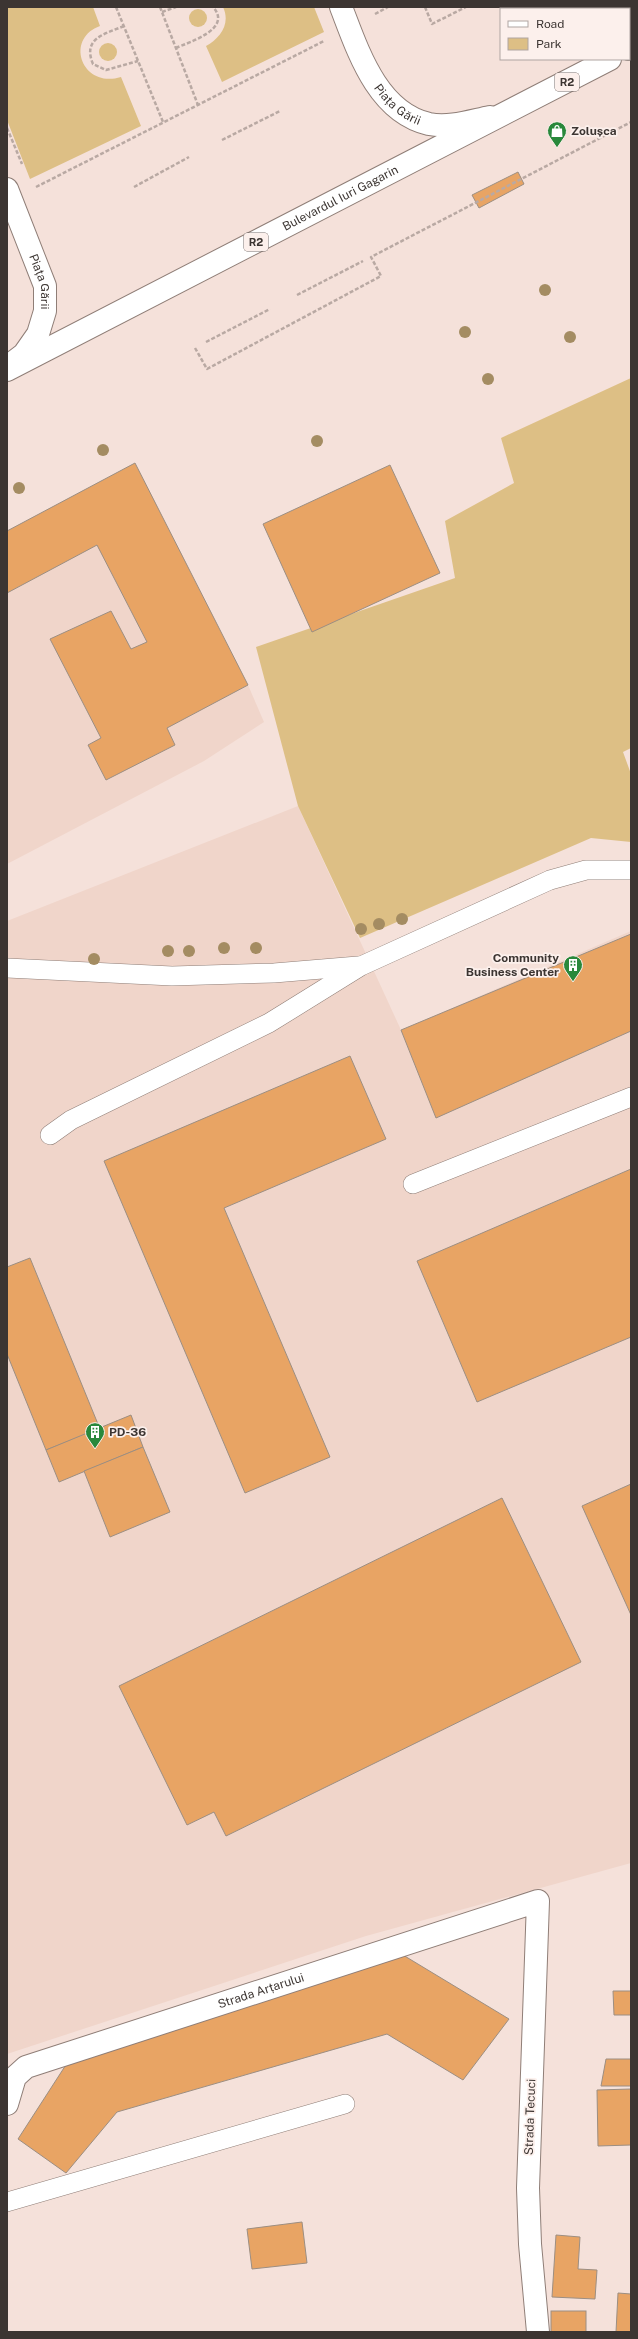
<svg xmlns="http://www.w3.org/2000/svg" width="638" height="2339" viewBox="0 0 638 2339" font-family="'Public Sans',sans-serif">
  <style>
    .built { fill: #f0d5ca }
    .green { fill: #ddbf85 }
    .building { fill: #e8a464; stroke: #9c8e82 }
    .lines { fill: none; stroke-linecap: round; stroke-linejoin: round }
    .service-casing { stroke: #8f7e77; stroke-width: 20 }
    .minor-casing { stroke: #8f7e77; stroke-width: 24 }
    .primary-casing { stroke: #8f7e77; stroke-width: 24 }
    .path { stroke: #b9a9a3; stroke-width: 2.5; stroke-dasharray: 4 2; stroke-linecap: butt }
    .service { stroke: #fff; stroke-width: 19 }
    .minor { stroke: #fff; stroke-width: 22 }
    .primary { stroke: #fff; stroke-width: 22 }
    .tree { fill: #a48c62 }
    .labels { text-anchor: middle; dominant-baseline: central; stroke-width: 3.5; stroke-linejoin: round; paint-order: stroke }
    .shield { fill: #fcf0ec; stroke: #766d6a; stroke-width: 1 }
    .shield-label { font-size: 11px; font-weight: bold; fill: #3c3532 }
    .street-label { font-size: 12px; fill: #3c3532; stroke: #fcf0ec }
    .poi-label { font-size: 12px; font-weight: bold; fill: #3c3532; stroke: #fcf0ec; text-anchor: start }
  </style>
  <rect width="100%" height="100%" fill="#f5e1da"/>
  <g class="built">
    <polygon points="135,463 248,685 264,722 204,761 7,864 7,531"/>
    <polygon points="298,806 401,1030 631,931 631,1863 366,1936 7,2054 7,921"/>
  </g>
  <g class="green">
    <path d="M7 7H93L100 26C64 39 82 89 121 77L141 126 30 179 7 120Z"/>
    <path d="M223 7H314L324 32 222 82 206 46C220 38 231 24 223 7Z"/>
    <circle cx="198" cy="18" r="9"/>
    <circle cx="108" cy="52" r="9"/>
    <polygon points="631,378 631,748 623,752 631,774 631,842 591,838 360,938 298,806 256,647 455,578 445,521 514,483 501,438"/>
  </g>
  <g class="building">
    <polygon points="518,172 524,184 479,208 472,195"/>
    <polygon points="135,463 248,685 167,728 175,745 106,780 88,745 101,738 50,639 111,611 131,649 147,642 97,545 7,593 7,531"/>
    <polygon points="390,465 440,573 312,632 263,524"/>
    <polygon points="631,934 631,1031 436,1118 401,1030"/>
    <polygon points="350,1056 386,1139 224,1208 330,1457 245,1493 104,1161"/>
    <polygon points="631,1169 631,1337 477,1402 417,1261"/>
    <polygon points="30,1258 100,1429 46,1450 7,1354 7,1267"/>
    <polygon points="131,1415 143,1447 59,1482 46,1450"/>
    <polygon points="143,1447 170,1512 110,1537 84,1471"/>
    <polygon points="631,1484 631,1615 582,1506"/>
    <polygon points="502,1498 581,1662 226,1836 214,1812 187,1825 119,1686"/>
    <polygon points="398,1952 509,2019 463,2080 387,2034 117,2112 66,2173 18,2139 71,2057"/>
    <polygon points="613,1991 631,1991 631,2015 614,2015"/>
    <polygon points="606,2059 631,2059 631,2086 601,2086"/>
    <polygon points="631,2089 631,2145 598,2146 597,2090"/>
    <polygon points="302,2222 307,2263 252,2269 247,2229"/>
    <polygon points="556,2235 580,2237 578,2269 597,2270 595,2299 552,2297"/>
    <polygon points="618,2293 631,2294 631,2332 616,2332"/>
    <rect x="551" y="2311" width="35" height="21"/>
  </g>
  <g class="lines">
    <g class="service-casing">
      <g id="service">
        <polyline points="7,968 172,976 274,973 358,966"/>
        <polyline points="50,1135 71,1120 269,1023 361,966 550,880 586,870 631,870"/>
        <polyline points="413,1184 631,1097"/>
        <polyline points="7,2202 345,2104"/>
      </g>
    </g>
    <g class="minor-casing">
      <g id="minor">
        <path id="s1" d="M341 7C358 51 377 112 429 124 449 128 470 121 490 117"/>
        <path id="s2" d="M7 189 45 286V311L38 334 24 354 7 367"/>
        <path id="s3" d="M7 2104 15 2077 26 2067 538 1901 528 2188 530 2244 538 2332"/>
      </g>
    </g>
    <g class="primary-casing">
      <g id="primary">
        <polyline points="629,49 631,48"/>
        <path id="s4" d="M7 370 610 59"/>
      </g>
    </g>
    <g class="path">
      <polyline points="116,7 163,122"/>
      <polyline points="160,7 198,105"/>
      <polyline points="425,7 432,24 466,7"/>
      <polyline points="162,12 176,7"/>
      <polyline points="375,14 388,7"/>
      <path d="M124 26C105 34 82 38 93 64L106 70 138 61"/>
      <path d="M176 48C189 42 233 29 213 7"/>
      <polyline points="7,128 22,164"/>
      <polyline points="222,140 280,111"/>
      <polyline points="36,187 324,41"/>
      <polyline points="134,187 189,157"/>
      <polyline points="297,295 363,261"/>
      <polyline points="206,342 270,309"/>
      <polyline points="195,348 207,369 381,276 371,257 631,122"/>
    </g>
    <use href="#service" class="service"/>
    <use href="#minor" class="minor"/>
    <use href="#primary" class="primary"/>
  </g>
  <g class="tree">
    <circle cx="545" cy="290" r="6"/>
    <circle cx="465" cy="332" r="6"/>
    <circle cx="570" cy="337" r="6"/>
    <circle cx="488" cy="379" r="6"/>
    <circle cx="317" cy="441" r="6"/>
    <circle cx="103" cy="450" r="6"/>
    <circle cx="19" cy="488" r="6"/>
    <circle cx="402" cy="919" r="6"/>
    <circle cx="379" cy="924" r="6"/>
    <circle cx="361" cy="929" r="6"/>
    <circle cx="224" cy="948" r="6"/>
    <circle cx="256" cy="948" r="6"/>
    <circle cx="168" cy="951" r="6"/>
    <circle cx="189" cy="951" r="6"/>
    <circle cx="94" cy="959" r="6"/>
  </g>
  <defs>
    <g id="shop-pin" transform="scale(1)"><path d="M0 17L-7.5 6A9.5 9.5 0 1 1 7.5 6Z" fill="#29883b" stroke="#fcf0ec"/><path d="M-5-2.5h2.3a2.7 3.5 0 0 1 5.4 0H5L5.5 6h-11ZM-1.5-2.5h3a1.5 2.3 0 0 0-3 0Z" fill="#fff"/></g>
    <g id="building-pin" transform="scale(1)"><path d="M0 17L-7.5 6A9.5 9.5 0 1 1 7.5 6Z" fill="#29883b" stroke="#fcf0ec"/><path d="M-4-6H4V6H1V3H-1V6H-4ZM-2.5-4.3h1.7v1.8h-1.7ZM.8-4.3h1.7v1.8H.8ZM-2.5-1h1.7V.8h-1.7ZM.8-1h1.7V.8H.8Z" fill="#fff"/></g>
  </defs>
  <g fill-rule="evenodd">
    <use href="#shop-pin" x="557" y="131"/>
    <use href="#building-pin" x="573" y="965"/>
    <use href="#building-pin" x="95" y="1432"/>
  </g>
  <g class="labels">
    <g class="shield">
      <rect x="555" y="73" width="24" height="18" rx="3"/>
      <rect x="244" y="233" width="24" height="18" rx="3"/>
    </g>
    <g class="shield-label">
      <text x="567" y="82">R2</text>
      <text x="256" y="242">R2</text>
    </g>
    <g class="street-label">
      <text stroke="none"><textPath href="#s1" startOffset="115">Piața Gării</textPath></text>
      <text stroke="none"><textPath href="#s4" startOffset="375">Bulevardul Iuri Gagarin</textPath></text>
      <text stroke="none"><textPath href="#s2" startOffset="99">Piața Gării</textPath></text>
      <text stroke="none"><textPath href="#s3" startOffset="290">Strada Arțarului</textPath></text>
      <text transform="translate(530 2117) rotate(-88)">Strada Tecuci</text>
    </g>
    <g class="poi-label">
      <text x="571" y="131">Zolușca</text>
      <text x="559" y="958" text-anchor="end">Community<tspan x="559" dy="14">Business Center</tspan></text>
      <text x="109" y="1432">PD-36</text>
    </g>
  </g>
  <rect width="638" height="2339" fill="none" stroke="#3c3532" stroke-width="16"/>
  <rect x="500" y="8" width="130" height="52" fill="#fcf0ec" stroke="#afa5a2"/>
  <rect x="508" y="21" width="20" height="6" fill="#ffffff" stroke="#afa5a2"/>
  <text x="536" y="28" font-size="12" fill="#3c3532">Road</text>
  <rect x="508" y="38" width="20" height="12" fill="#ddbf85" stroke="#afa5a2"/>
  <text x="536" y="48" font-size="12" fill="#3c3532">Park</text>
</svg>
